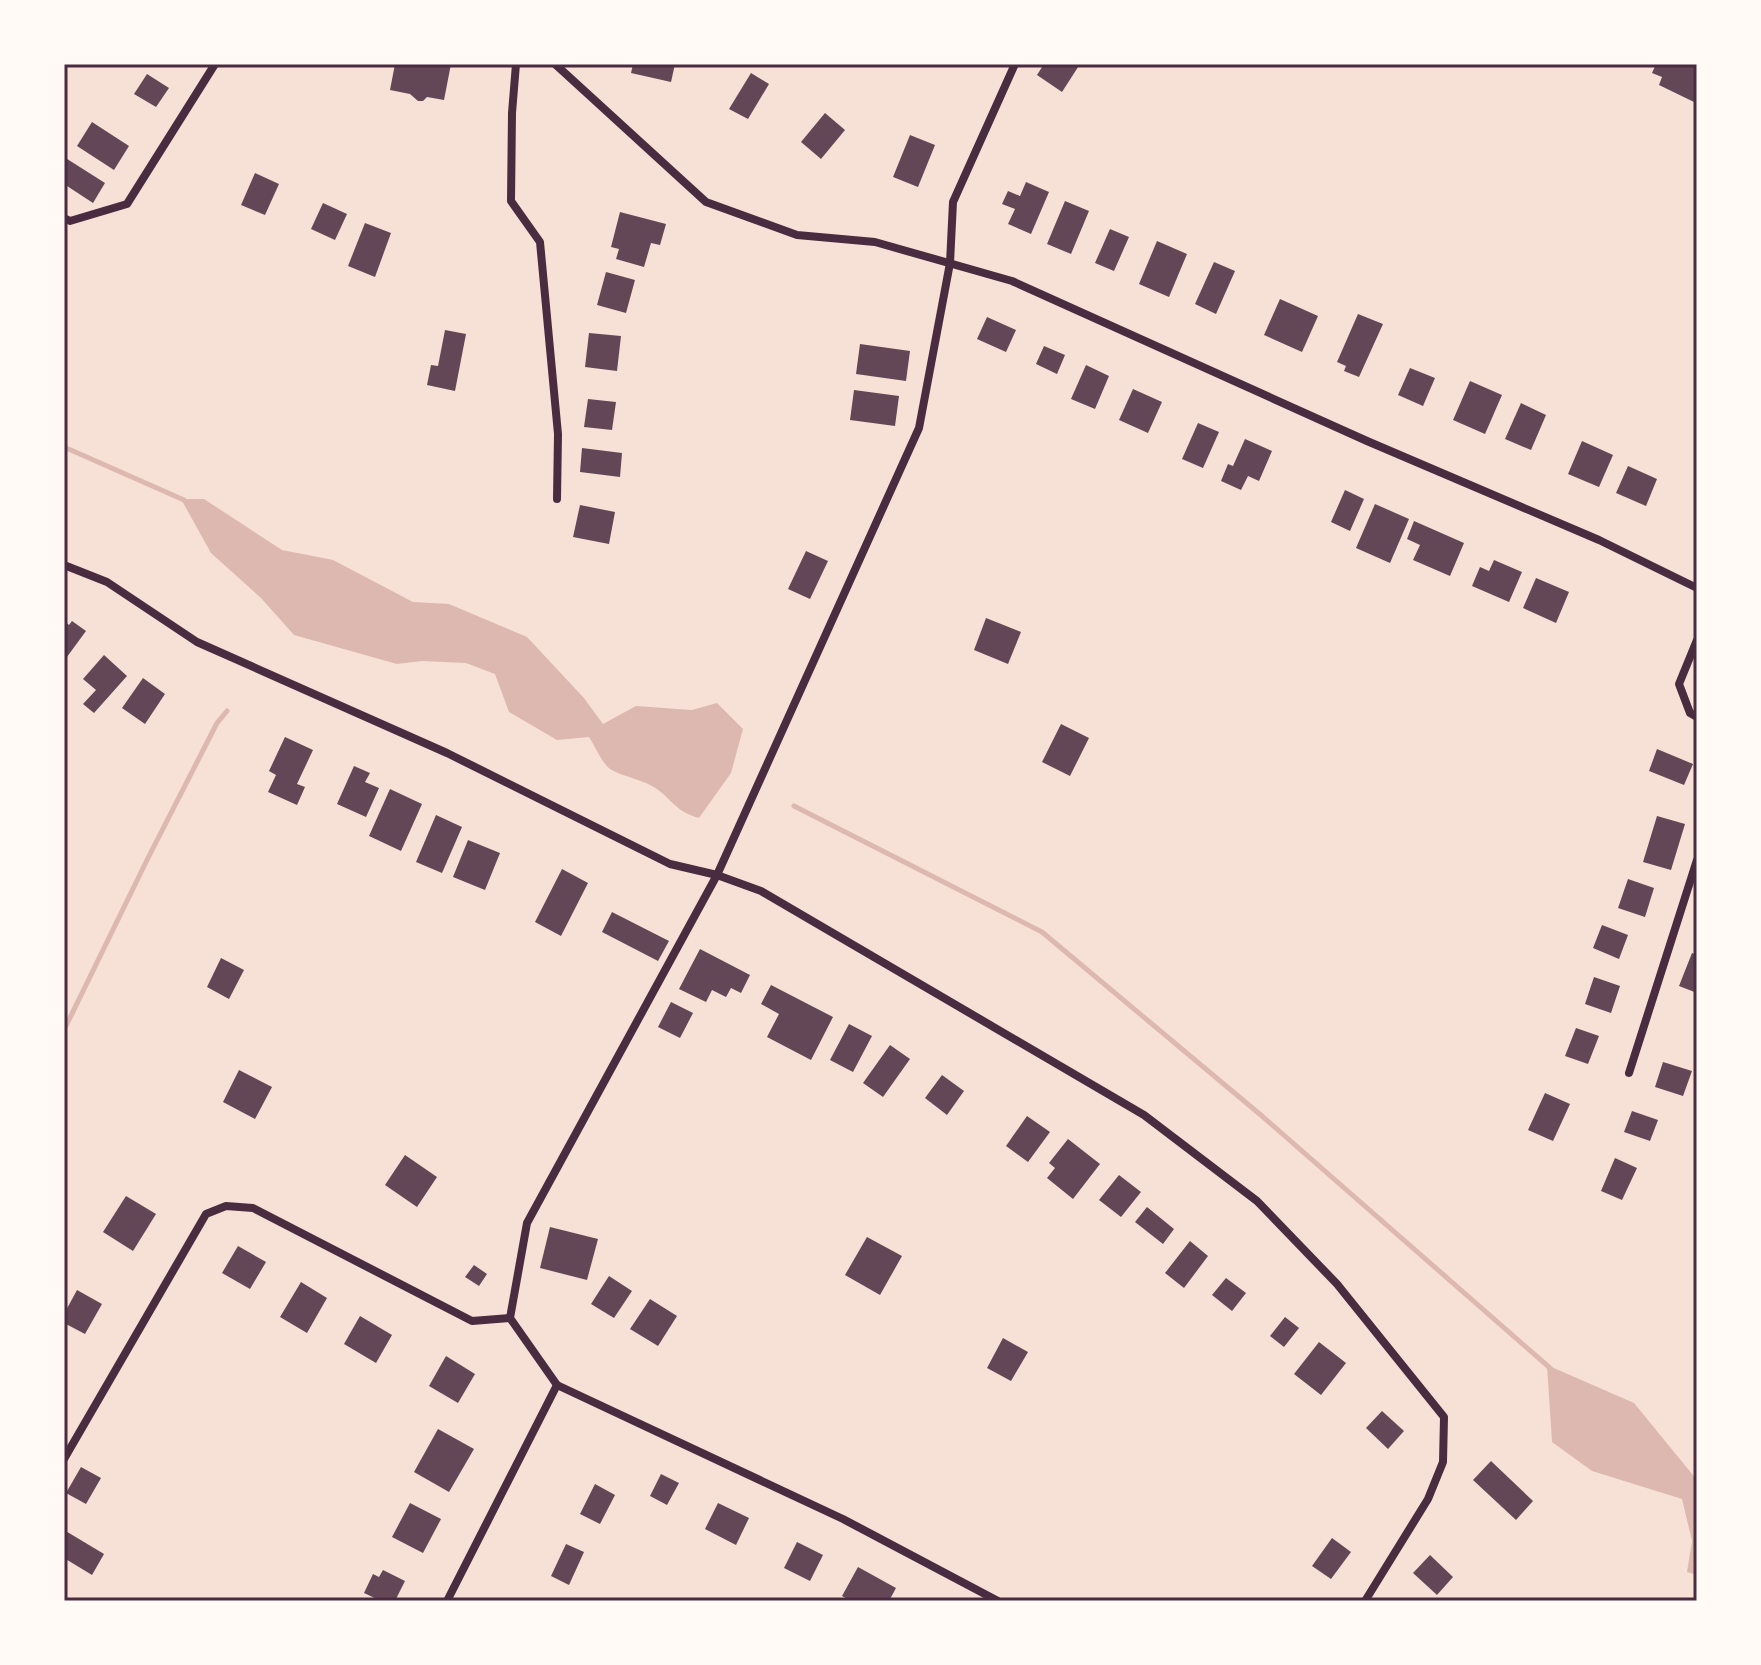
<svg xmlns="http://www.w3.org/2000/svg" width="1761" height="1665" viewBox="0 0 1761 1665" font-family="'DM Sans',sans-serif">
  <style>
    .water { fill: #dcb8b0 }
    .lines { fill: none; stroke-linecap: round; stroke-linejoin: round }
    .stream { stroke: #dcb8b0; stroke-width: 5 }
    .building { fill: #644757 }
    .minor { stroke: #4a2c40; stroke-width: 8 }
    .neatline { fill: none; stroke: #4a2c40; stroke-width: 3 }
  </style>
  <rect width="100%" height="100%" fill="#f7e1d7"/>
  <g class="water">
    <path d="M181 499H204L282 550 333 560 413 602 449 604 527 637 584 698 603 724 636 706 692 710 717 703 743 729 731 773 699 818C675 812 671 797 652 786 640 779 621 776 610 769 602 763 595 746 589 737L557 740 509 712 495 674 466 663 422 661 397 664 294 635 261 598 211 553Z"/>
    <polygon points="1547,1365 1634,1403 1697,1480 1697,1575 1687,1572 1692,1541 1682,1499 1592,1471 1552,1442"/>
  </g>
  <g class="lines">
    <g class="stream">
      <polyline points="64,447 184,500"/>
      <polyline points="794,806 1042,932 1262,1116 1550,1368"/>
      <polyline points="64,1030 148,858 217,723 227,711"/>
    </g>
  </g>
  <g class="building">
    <polygon points="395,64 451,64 444,100 427,97 423,101 418,101 410,94 390,90"/>
    <polygon points="633,64 675,64 671,82 631,73"/>
    <polygon points="1044,64 1080,64 1062,92 1037,75"/>
    <polygon points="1656,64 1697,65 1697,96 1694,102 1659,85 1662,77 1652,73"/>
    <polygon points="751,73 769,84 748,119 729,109"/>
    <polygon points="147,74 169,88 156,107 134,94"/>
    <polygon points="825,113 845,130 821,159 801,142"/>
    <polygon points="92,122 129,146 114,170 77,146"/>
    <polygon points="910,135 935,145 918,187 893,177"/>
    <polygon points="64,157 105,183 93,203 64,184"/>
    <polygon points="255,173 279,184 265,215 241,205"/>
    <polygon points="1026,182 1049,192 1031,234 1008,224 1015,209 1002,204 1008,191 1020,196"/>
    <polygon points="1065,201 1089,211 1071,254 1047,244"/>
    <polygon points="323,203 347,214 335,240 311,229"/>
    <polygon points="620,212 666,224 660,245 651,243 644,267 616,259 619,249 611,247"/>
    <polygon points="365,223 391,233 375,277 348,266"/>
    <polygon points="1110,229 1129,237 1114,271 1095,263"/>
    <polygon points="1157,241 1187,254 1169,297 1139,284"/>
    <polygon points="1214,262 1235,271 1216,314 1195,304"/>
    <polygon points="606,272 635,280 626,313 597,305"/>
    <polygon points="1280,299 1318,316 1302,352 1264,335"/>
    <polygon points="1358,314 1383,324 1359,377 1344,371 1346,366 1337,362"/>
    <polygon points="987,317 1016,330 1006,352 977,339"/>
    <polygon points="445,330 466,334 455,391 427,385 431,365 438,366"/>
    <polygon points="589,333 621,336 617,371 585,367"/>
    <polygon points="860,344 910,351 906,381 856,374"/>
    <polygon points="1044,346 1065,355 1057,374 1036,364"/>
    <polygon points="1086,365 1109,376 1095,409 1071,399"/>
    <polygon points="1410,368 1435,378 1423,406 1398,395"/>
    <polygon points="1470,381 1502,395 1485,434 1453,420"/>
    <polygon points="1133,389 1162,402 1148,433 1119,420"/>
    <polygon points="854,390 899,396 895,426 850,420"/>
    <polygon points="588,399 616,402 612,430 584,427"/>
    <polygon points="1521,403 1546,415 1531,450 1505,439"/>
    <polygon points="1198,423 1219,432 1203,468 1182,459"/>
    <polygon points="1245,439 1272,451 1259,481 1248,476 1241,490 1221,481 1228,464 1233,466"/>
    <polygon points="1582,441 1613,455 1599,487 1568,474"/>
    <polygon points="582,448 622,453 620,477 580,472"/>
    <polygon points="1628,466 1657,479 1646,506 1616,493"/>
    <polygon points="1345,490 1364,499 1350,531 1331,522"/>
    <polygon points="1375,504 1409,519 1390,563 1356,548"/>
    <polygon points="580,505 615,512 609,544 573,537"/>
    <polygon points="1414,521 1464,543 1450,576 1413,560 1420,545 1407,539"/>
    <polygon points="806,551 828,561 810,599 788,589"/>
    <polygon points="1494,560 1522,572 1509,602 1472,586 1480,567 1489,571"/>
    <polygon points="1536,578 1569,592 1556,623 1523,608"/>
    <polygon points="986,618 1021,632 1008,664 974,650"/>
    <polygon points="64,621 69,625 72,621 86,631 64,661"/>
    <polygon points="104,655 127,676 94,713 83,704 96,690 83,679"/>
    <polygon points="143,678 165,694 145,724 122,708"/>
    <polygon points="1061,724 1089,738 1070,776 1042,762"/>
    <polygon points="285,737 313,750 297,784 305,787 297,805 268,792 276,775 269,771"/>
    <polygon points="1657,749 1693,764 1684,785 1649,771"/>
    <polygon points="354,766 370,773 365,782 379,788 366,817 337,804"/>
    <polygon points="390,789 422,804 401,851 369,836"/>
    <polygon points="436,815 462,827 442,873 416,862"/>
    <polygon points="1657,816 1685,824 1671,870 1643,862"/>
    <polygon points="468,840 500,853 485,890 453,877"/>
    <polygon points="562,869 588,883 561,936 535,922"/>
    <polygon points="1628,879 1654,888 1645,917 1618,908"/>
    <polygon points="612,912 669,941 658,961 602,932"/>
    <polygon points="1602,925 1628,935 1619,959 1593,948"/>
    <polygon points="700,949 750,975 741,993 731,988 726,997 712,990 706,1002 679,989"/>
    <polygon points="1692,953 1697,955 1697,993 1679,986"/>
    <polygon points="221,958 244,970 229,999 207,987"/>
    <polygon points="1594,977 1620,986 1611,1013 1585,1004"/>
    <polygon points="771,985 833,1017 811,1060 767,1037 779,1014 761,1004"/>
    <polygon points="671,1002 693,1013 680,1038 658,1027"/>
    <polygon points="849,1024 872,1036 853,1072 830,1060"/>
    <polygon points="1576,1028 1599,1036 1588,1064 1565,1056"/>
    <polygon points="890,1045 910,1059 883,1097 863,1083"/>
    <polygon points="1663,1062 1692,1071 1683,1096 1655,1087"/>
    <polygon points="239,1070 272,1087 255,1119 223,1102"/>
    <polygon points="942,1075 964,1091 947,1115 925,1098"/>
    <polygon points="1545,1093 1570,1104 1553,1141 1528,1130"/>
    <polygon points="1632,1111 1658,1120 1650,1141 1624,1132"/>
    <polygon points="1027,1116 1050,1132 1028,1162 1006,1146"/>
    <polygon points="1068,1139 1100,1164 1073,1199 1047,1178 1055,1168 1049,1163"/>
    <polygon points="405,1155 437,1177 417,1207 385,1185"/>
    <polygon points="1615,1158 1637,1168 1622,1200 1601,1191"/>
    <polygon points="1119,1175 1141,1192 1121,1217 1099,1200"/>
    <polygon points="126,1196 156,1214 133,1251 103,1232"/>
    <polygon points="1147,1207 1174,1229 1163,1244 1135,1222"/>
    <polygon points="550,1227 598,1239 587,1280 540,1268"/>
    <polygon points="867,1237 902,1256 880,1295 845,1275"/>
    <polygon points="1190,1241 1208,1256 1184,1288 1165,1273"/>
    <polygon points="238,1246 266,1262 250,1289 222,1273"/>
    <polygon points="474,1265 487,1274 479,1286 465,1277"/>
    <polygon points="609,1276 632,1291 614,1318 591,1304"/>
    <polygon points="1226,1278 1246,1293 1232,1311 1212,1295"/>
    <polygon points="301,1282 327,1298 307,1333 280,1317"/>
    <polygon points="77,1290 102,1304 85,1334 64,1323 64,1314"/>
    <polygon points="650,1299 677,1316 658,1346 630,1329"/>
    <polygon points="360,1316 392,1335 376,1363 344,1344"/>
    <polygon points="1285,1317 1299,1328 1284,1347 1270,1336"/>
    <polygon points="1003,1338 1028,1352 1011,1381 987,1368"/>
    <polygon points="1319,1342 1346,1363 1321,1395 1294,1374"/>
    <polygon points="446,1356 475,1374 458,1403 429,1386"/>
    <polygon points="1382,1411 1404,1431 1388,1449 1366,1428"/>
    <polygon points="438,1429 474,1449 449,1492 414,1472"/>
    <polygon points="1491,1461 1533,1501 1516,1520 1473,1480"/>
    <polygon points="81,1467 101,1478 86,1504 66,1493"/>
    <polygon points="661,1474 679,1483 667,1505 650,1496"/>
    <polygon points="595,1484 615,1495 600,1524 580,1514"/>
    <polygon points="410,1503 441,1519 423,1553 392,1537"/>
    <polygon points="718,1503 749,1518 736,1545 705,1529"/>
    <polygon points="64,1530 104,1554 92,1575 64,1558"/>
    <polygon points="1332,1538 1351,1552 1331,1579 1312,1566"/>
    <polygon points="797,1542 823,1555 810,1581 784,1568"/>
    <polygon points="566,1544 584,1552 569,1585 551,1576"/>
    <polygon points="1430,1555 1453,1577 1437,1595 1413,1573"/>
    <polygon points="858,1567 896,1588 889,1601 851,1601 842,1596"/>
    <polygon points="383,1570 405,1581 395,1601 381,1601 364,1593 373,1574 379,1577"/>
  </g>
  <g class="lines">
    <g class="minor">
      <polyline points="516,64 512,113 511,201 540,242 558,434 557,499"/>
      <polyline points="555,64 706,202 797,235 875,242 1012,281 1367,441 1599,540 1697,588"/>
      <polyline points="64,218 70,221 127,204 215,64"/>
      <polyline points="64,565 107,582 197,642 447,753 670,864 717,875 761,891 1144,1115 1257,1201 1337,1284 1444,1417 1443,1462 1428,1499 1365,1601"/>
      <polyline points="1697,640 1679,684 1690,713 1697,717"/>
      <polyline points="1629,1073 1697,860"/>
      <polyline points="557,1385 510,1318 527,1223 717,875 919,428 950,263 953,202 1015,64"/>
      <polyline points="557,1385 843,1519 998,1601"/>
      <polyline points="64,1459 206,1214 226,1206 253,1208 472,1321 510,1318"/>
      <polyline points="447,1601 557,1385"/>
    </g>
  </g>
  <rect width="1761" height="1665" fill="none" stroke="#fffaf5" stroke-width="132"/>
  <rect x="66" y="66" width="1629" height="1533" class="neatline"/>
</svg>
